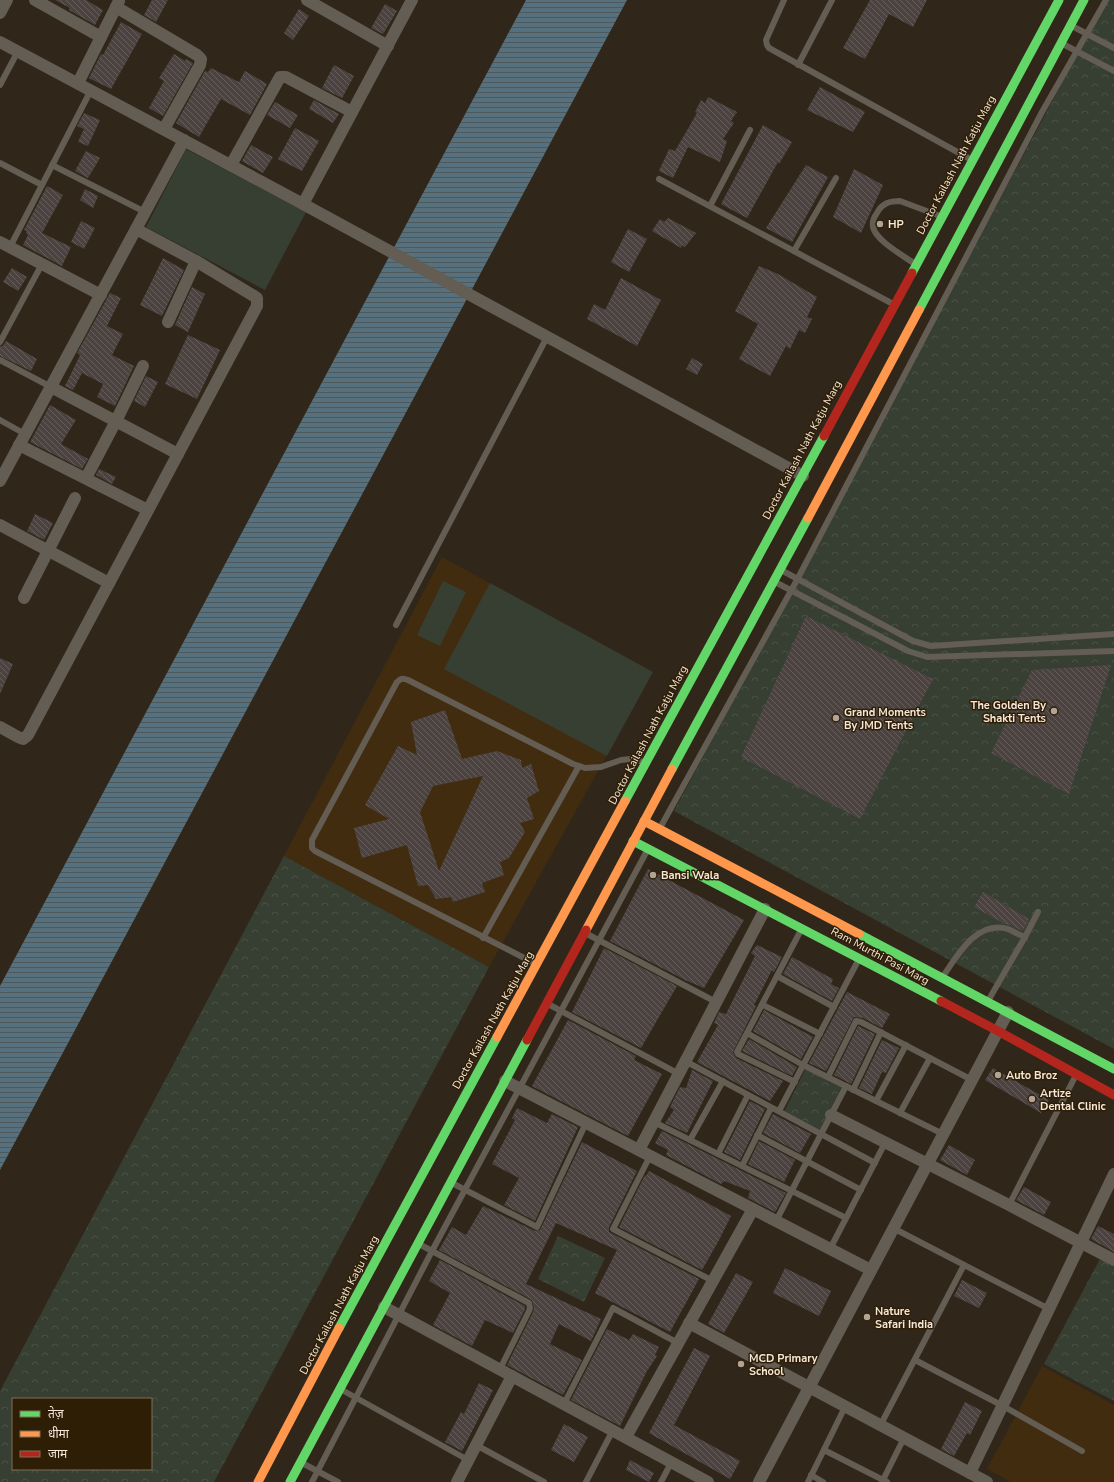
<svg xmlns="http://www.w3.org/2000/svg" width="1114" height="1482" viewBox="0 0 1114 1482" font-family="'Nunito Sans','Noto Sans Devanagari',sans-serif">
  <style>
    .built { fill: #412c10 }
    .green { fill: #363f32 }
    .forest { fill: url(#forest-crowns); fill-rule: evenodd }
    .water { fill: url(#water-rules) }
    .building { fill: url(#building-back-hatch); fill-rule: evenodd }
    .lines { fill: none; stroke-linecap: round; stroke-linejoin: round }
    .lane { stroke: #645d53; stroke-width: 6 }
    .street { stroke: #645d53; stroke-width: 12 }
    .fast { stroke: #63d668; stroke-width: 9 }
    .slow { stroke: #ff974d; stroke-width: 9 }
    .jam { stroke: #b3261e; stroke-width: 9 }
    .poi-dot { fill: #b0a497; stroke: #2f1e06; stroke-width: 1.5 }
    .labels { text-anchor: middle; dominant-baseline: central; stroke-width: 3; stroke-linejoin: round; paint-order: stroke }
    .street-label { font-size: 11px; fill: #f5e8da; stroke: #2f1e06 }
    .poi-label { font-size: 11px; font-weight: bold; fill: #f5e8da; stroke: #2f1e06; text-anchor: start }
  </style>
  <defs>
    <pattern id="forest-crowns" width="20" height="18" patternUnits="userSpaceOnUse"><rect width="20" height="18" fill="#363f32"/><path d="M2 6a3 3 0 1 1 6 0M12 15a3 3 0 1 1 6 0" fill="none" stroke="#4a5245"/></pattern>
    <pattern id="water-rules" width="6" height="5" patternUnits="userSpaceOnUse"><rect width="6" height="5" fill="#56717d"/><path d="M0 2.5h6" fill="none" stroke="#4f595c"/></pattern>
    <pattern id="building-back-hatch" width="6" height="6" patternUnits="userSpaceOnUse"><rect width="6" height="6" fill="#4c4341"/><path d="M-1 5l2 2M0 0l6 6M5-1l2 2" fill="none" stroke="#665e5c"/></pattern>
  </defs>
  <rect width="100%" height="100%" fill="#30271a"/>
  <g class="built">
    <polygon points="442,557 653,672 489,967 284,856"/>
    <polygon points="1042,1366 1114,1405 1114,1482 1011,1482 987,1469"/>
  </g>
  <g class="green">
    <polygon points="186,149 306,212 265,290 146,227"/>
    <polygon points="443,581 466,592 440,646 417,635"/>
    <polygon points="490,583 653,672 607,756 444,669"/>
  </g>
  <g class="forest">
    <polygon points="1106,0 1114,0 1114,1049 674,811"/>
    <path d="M284 856 489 967 214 1482H0V1391ZM13 1399H151V1469H13Z"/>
    <polygon points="806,1068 842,1086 820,1130 784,1112"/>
    <polygon points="558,1236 605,1258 584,1302 538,1279"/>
    <polygon points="1100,1259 1114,1266 1114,1401 1044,1364"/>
  </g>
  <polygon class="water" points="526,0 627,0 0,1170 0,986"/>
  <g class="building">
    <polygon points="55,0 86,0 103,10 95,25 69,10 70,8"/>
    <polygon points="152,0 168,0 156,22 144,15"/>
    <polygon points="870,0 927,0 913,27 889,14 865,59 843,48"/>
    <polygon points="385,4 397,11 383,34 371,28"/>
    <polygon points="299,9 309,16 293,40 284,33"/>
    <polygon points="121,22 142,34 111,89 89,78 101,54 103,55"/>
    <polygon points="174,54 185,61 186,59 193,63 163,116 149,108 164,81 159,78"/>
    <polygon points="334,65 354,76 342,98 322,88"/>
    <polygon points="211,68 239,82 245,71 267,84 250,115 221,99 199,137 176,123 205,71 208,72"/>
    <polygon points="820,87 865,112 853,132 807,110"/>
    <polygon points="708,97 737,112 731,121 734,123 723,139 727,141 720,162 688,147 673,178 659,171 669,149 675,151 697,113 695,112 701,100 705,103"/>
    <polygon points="314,100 339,114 333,123 309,109"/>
    <polygon points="275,102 298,115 290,128 267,115"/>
    <polygon points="84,113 100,120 88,146 78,142 84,129 77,126"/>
    <polygon points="763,125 792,142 779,164 778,162 747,218 721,204"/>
    <polygon points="295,128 319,141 302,171 278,159"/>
    <polygon points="251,145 273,157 263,173 242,161"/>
    <polygon points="86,151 100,158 88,178 75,171"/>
    <polygon points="806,165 828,177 792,242 766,228"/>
    <polygon points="854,169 883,185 861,233 833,217"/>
    <polygon points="47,186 63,195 42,233 71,247 62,266 23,245 28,235 26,233 27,231 24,230"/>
    <polygon points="85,189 98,196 93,208 80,200"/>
    <polygon points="668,218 696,233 685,247 682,245 681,248 652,231 660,219 664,222"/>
    <polygon points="81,221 95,228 84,249 71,242"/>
    <polygon points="628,229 647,239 629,272 611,262"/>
    <polygon points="163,258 184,270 162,316 140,305"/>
    <polygon points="759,266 778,274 817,297 807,317 812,319 805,333 799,330 790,349 786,346 770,376 739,359 758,324 735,311"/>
    <polygon points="12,268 27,277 18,291 3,282"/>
    <polygon points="621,278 661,300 637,346 587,319 594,304 605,310"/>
    <polygon points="192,287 205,294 188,332 175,325"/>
    <polygon points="110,293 121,298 107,326 123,334 112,355 134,366 115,406 97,397 103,384 82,373 73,390 65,386 80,355 77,353"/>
    <polygon points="188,335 220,350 197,399 165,384"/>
    <polygon points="6,341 37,359 31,371 0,356 0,346 3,346"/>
    <polygon points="692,358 703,364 697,375 686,369"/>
    <polygon points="146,376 158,382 145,407 134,401"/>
    <polygon points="50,405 76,420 61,444 88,459 82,469 30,442"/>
    <polygon points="99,469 116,477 112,484 96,475"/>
    <polygon points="35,514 53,523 44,540 27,531"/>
    <polygon points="806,616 933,679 860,819 741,757"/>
    <polygon points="0,658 13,664 0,694"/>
    <polygon points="1111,665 1069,794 991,753 1032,670"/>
    <path d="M445 710 462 759 497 751 521 760 522 768 531 764 539 791 527 798 534 819 520 823 525 832 509 858 500 862 504 875 482 883 485 892 453 902 451 897 436 899 428 885 418 886 407 845 362 858 354 828 389 819 365 805 398 746 417 755 411 722ZM483 776 439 871 420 812 433 786Z"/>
    <polygon points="648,869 744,920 704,988 685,980 610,941"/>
    <polygon points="983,892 1029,919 1023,931 1010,925 1005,924 974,907"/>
    <polygon points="757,945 782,957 774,972 772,970 754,1005 756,1006 733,1052 736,1058 783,1081 770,1101 697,1062 718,1025 714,1023 719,1012 726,1014 755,956 751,953"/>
    <polygon points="604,948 677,986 641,1048 572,1012"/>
    <polygon points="792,957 833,979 831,984 839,988 832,1001 783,974"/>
    <polygon points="847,992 890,1014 882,1028 863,1018 854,1017 826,1071 809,1063"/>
    <polygon points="764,1010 813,1037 801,1059 753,1031"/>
    <polygon points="568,1020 636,1056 634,1060 662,1074 628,1136 532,1086"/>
    <polygon points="858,1026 875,1034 851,1084 834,1075"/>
    <polygon points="749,1039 797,1067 792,1076 742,1051"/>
    <polygon points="882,1040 899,1048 886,1073 882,1072 872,1094 859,1088"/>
    <polygon points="993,1068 1049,1100 1041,1113 985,1080"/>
    <polygon points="692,1070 713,1081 687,1133 665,1123 674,1110 670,1107 680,1087 686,1088"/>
    <polygon points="750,1101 765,1109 740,1160 724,1152"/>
    <polygon points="517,1108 547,1123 552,1114 578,1127 535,1221 504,1205 519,1178 492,1164 515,1120 512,1118"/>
    <polygon points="773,1114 811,1134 800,1153 763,1133"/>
    <polygon points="662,1131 786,1193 775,1212 748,1198 750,1191 724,1181 721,1184 666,1155 668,1150 655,1143"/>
    <polygon points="759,1141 795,1160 784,1182 748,1164"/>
    <polygon points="582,1142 637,1171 609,1227 609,1232 699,1279 670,1332 595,1293 617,1250 556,1223 526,1284 601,1319 591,1341 559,1324 550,1344 582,1360 563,1395 507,1365 533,1312 534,1308 532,1300 439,1250 452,1227 466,1235 483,1206 535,1231 540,1230"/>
    <polygon points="949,1145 975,1160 967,1175 940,1160"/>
    <polygon points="649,1171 731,1216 718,1242 702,1270 619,1227 645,1175 646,1176"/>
    <polygon points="1024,1187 1051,1202 1044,1215 1016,1200"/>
    <polygon points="1098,1226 1114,1234 1114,1252 1091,1239"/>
    <polygon points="440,1260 525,1306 525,1309 513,1333 485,1320 472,1346 433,1325 450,1293 429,1281"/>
    <polygon points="785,1268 831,1291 819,1316 773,1293"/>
    <polygon points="736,1273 753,1282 724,1333 708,1324"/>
    <polygon points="962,1280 987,1293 979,1308 954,1296"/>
    <polygon points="607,1329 629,1340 633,1334 659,1347 655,1355 657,1356 647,1371 620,1426 571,1400"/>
    <polygon points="694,1348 710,1356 674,1425 740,1461 730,1479 649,1433"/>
    <polygon points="479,1383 493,1390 462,1451 445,1442 461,1412 464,1414"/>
    <polygon points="965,1402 982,1411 970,1435 967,1433 954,1456 941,1449"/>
    <polygon points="564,1424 588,1437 574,1462 551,1450"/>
    <polygon points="630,1460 654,1473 649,1482 626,1470"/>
  </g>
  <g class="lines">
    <g class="lane">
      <polyline points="784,0 766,40 767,45 769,48 970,159"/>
      <polyline points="1072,26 1114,48"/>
      <polyline points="1063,44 1114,71"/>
      <polyline points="798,65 832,0"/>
      <polyline points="0,85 18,51"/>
      <polyline points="0,163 42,185"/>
      <polyline points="52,165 145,212"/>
      <polyline points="659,179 893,304"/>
      <polyline points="710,206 750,130"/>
      <polyline points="10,247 91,90"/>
      <polyline points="794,251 836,178"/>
      <path d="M915 264C904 256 876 241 873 227 872 222 874 217 877 213 882 203 890 201 900 201L940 216"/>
      <polyline points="0,342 42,264"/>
      <polyline points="0,360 51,387"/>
      <polyline points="0,420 25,434"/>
      <polyline points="781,570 913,641 931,646 1114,634"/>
      <polyline points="775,582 908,651 927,657 1114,651"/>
      <polyline points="396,625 547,337"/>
      <polyline points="660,828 798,578 1042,112 1106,0"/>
      <polyline points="587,934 716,1002"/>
      <polyline points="1025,937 1038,912"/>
      <polyline points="483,938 579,766"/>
      <path d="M534 963 315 851 312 848V840L397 682C401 678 403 678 408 680L573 764 585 768 601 767 621 760 631 759 644 762"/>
      <polyline points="777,976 834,1007"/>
      <path d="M942 978C957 956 976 920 1008 929 1013 931 1019 935 1025 937L988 1001"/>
      <polyline points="548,1004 679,1074"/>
      <polyline points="763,1005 820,1034"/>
      <polyline points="747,1033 803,1065 943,1134"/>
      <polyline points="685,1061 875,1163"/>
      <polyline points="828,1077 856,1021 861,1022 972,1080"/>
      <polyline points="795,1082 738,1054 737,1052 801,930"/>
      <polyline points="853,1090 881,1032"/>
      <polyline points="876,1101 906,1045"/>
      <polyline points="779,1111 859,959"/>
      <polyline points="900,1113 930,1058"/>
      <polyline points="654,1122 846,1218"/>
      <polyline points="757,1135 861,1190"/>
      <polyline points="690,1140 723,1081"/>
      <polyline points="718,1154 748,1095"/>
      <polyline points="650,1156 613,1229 713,1281"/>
      <polyline points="742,1166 771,1108"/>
      <polyline points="452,1183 537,1227 586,1123"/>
      <polyline points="1009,1205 1076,1075"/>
      <polyline points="776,1221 846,1086"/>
      <polyline points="893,1228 1049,1309"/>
      <polyline points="419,1244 529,1303 530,1308 529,1311 500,1369"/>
      <polyline points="830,1249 885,1143"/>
      <polyline points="915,1360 1003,1406 1082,1451"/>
      <polyline points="342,1390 468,1460"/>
      <polyline points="564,1404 613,1308 678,1343"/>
      <polyline points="880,1426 964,1265"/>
      <polyline points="476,1445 544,1482"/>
      <polyline points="824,1450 887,1482"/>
      <polyline points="302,1463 338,1482"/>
      <polyline points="811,1475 823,1482"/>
      <polyline points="312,1482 432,1251 648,849"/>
      <polyline points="586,1482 613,1430"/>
      <polyline points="661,1482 671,1463"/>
      <polyline points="808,1482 845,1407"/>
      <polyline points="882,1482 904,1438"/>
    </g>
    <g class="street">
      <polyline points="35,0 101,37"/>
      <polyline points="307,0 388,46"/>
      <polyline points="116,7 197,55 201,59 200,65 164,129"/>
      <polyline points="0,13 7,0"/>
      <polyline points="0,42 303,204 803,476"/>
      <polyline points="78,83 119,1"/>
      <polyline points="231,165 280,77 286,77 352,112"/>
      <polyline points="303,204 412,0"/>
      <polyline points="0,242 101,295"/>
      <polyline points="168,322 196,261"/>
      <polyline points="51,387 178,454"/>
      <polyline points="19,445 148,510"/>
      <polyline points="86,478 116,421 143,366"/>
      <polyline points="0,481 184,140"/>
      <polyline points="0,525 109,583"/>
      <polyline points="24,598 75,498"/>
      <polyline points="0,727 18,737 23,739 28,735 257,306 257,298 254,296 196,261 136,229"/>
      <polyline points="505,1081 871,1270"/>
      <polyline points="831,1115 1009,1205 1114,1260"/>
      <polyline points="639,1150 765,909"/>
      <polyline points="384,1307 708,1482"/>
      <polyline points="689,1323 987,1482"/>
      <polyline points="626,1437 753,1209"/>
      <polyline points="970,1473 1114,1174"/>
      <polyline points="457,1482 512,1376"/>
      <polyline points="759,1482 1008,1012"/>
    </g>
    <g class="fast">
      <polyline points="912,273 1059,0"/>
      <polyline points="919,310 1084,0"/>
      <polyline points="672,769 808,518"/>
      <polyline points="625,801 824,436"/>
      <polyline points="633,841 941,1001"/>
      <polyline points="859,934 1114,1069"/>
      <polyline points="339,1328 497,1037"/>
      <polyline points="290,1482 527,1040"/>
    </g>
    <g class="slow">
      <polyline points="808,518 919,310"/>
      <polyline points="644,821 859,934"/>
      <polyline points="586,930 672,769"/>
      <polyline points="497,1037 625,801"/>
      <polyline points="258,1482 339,1328"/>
    </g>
    <g class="jam">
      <polyline points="824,436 912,273"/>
      <polyline points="941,1001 998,1031 1114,1095"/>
      <polyline points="527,1040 586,930"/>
    </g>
  </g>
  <g class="poi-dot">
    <circle cx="880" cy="224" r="4"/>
    <circle cx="1054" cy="711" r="4"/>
    <circle cx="836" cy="718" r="4"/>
    <circle cx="653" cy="875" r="4"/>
    <circle cx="998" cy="1075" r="4"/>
    <circle cx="1032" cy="1099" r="4"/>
    <circle cx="867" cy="1317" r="4"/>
    <circle cx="741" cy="1364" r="4"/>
  </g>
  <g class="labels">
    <g class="street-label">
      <text transform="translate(956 165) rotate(-62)">Doctor Kailash Nath Katju Marg</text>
      <text transform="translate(802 450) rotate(-62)">Doctor Kailash Nath Katju Marg</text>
      <text transform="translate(648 735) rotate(-62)">Doctor Kailash Nath Katju Marg</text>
      <text transform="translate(880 956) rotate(28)">Ram Murthi Pasi Marg</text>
      <text transform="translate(493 1020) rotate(-61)">Doctor Kailash Nath Katju Marg</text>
      <text transform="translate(339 1305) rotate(-62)">Doctor Kailash Nath Katju Marg</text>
    </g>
    <g class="poi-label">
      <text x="888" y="224">HP</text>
      <text x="1046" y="705" text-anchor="end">The Golden By<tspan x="1046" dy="13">Shakti Tents</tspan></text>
      <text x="844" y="712">Grand Moments<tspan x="844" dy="13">By JMD Tents</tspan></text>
      <text x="661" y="875">Bansi Wala</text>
      <text x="1006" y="1075">Auto Broz</text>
      <text x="1040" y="1093">Artize<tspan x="1040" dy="13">Dental Clinic</tspan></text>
      <text x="875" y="1311">Nature<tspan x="875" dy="13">Safari India</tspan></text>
      <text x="749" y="1358">MCD Primary<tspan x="749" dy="13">School</tspan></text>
    </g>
  </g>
  <rect x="12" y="1398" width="140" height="72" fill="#2f1e06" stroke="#7e6f5b"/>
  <rect x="20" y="1411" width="20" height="6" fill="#63d668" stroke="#7e6f5b"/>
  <text x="48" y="1418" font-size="12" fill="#f5e8da">तेज़</text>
  <rect x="20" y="1431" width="20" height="6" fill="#ff974d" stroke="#7e6f5b"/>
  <text x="48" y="1438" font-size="12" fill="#f5e8da">धीमा</text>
  <rect x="20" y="1451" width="20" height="6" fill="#b3261e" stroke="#7e6f5b"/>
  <text x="48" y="1458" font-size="12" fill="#f5e8da">जाम</text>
</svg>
